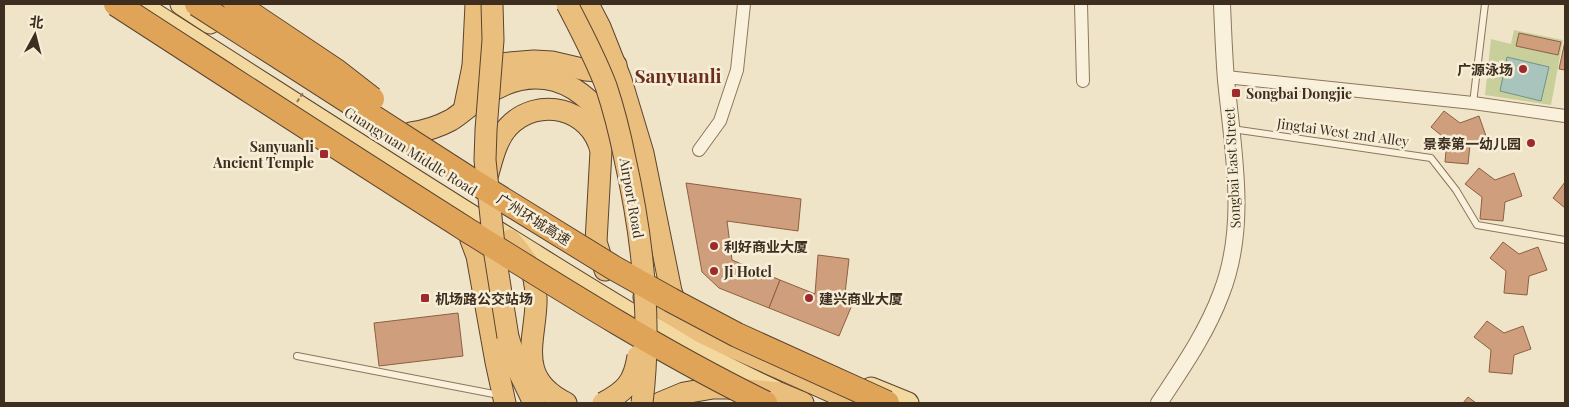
<svg xmlns="http://www.w3.org/2000/svg" width="1569" height="407" viewBox="0 0 1569 407" font-family="'Playfair Display','Noto Sans SC',serif">
  <style>
    .green { fill: #c9cf9b }
    .water { fill: #a9c4bc; stroke: #6f938a }
    .building { fill: #cf9f7d; stroke: #8d5f41 }
    .lines { fill: none; stroke-linecap: round; stroke-linejoin: round }
    .service-casing { stroke: #8d765c; stroke-width: 8 }
    .minor-casing { stroke: #8d765c; stroke-width: 14 }
    .tertiary-casing { stroke: #8d765c; stroke-width: 18 }
    .primary-casing { stroke: #5b4430; stroke-width: 23 }
    .trunk-casing { stroke: #5b4430; stroke-width: 23 }
    .service { stroke: #faf1dc; stroke-width: 6 }
    .minor { stroke: #faf1dc; stroke-width: 12 }
    .tertiary { stroke: #faf1dc; stroke-width: 16 }
    .primary { stroke: #f3d9a0; stroke-width: 21 }
    .trunk { stroke: #eabe7c; stroke-width: 21 }
    .trunk-bridge-casing { stroke: #5b4430; stroke-width: 23; stroke-linecap: butt }
    .motorway-bridge-casing { stroke: #5b4430; stroke-width: 26; stroke-linecap: butt }
    .path-bridge { stroke: #8d765c; stroke-width: 2; stroke-dasharray: 4 2.5; stroke-linecap: butt }
    .trunk-bridge { stroke: #eabe7c; stroke-width: 21 }
    .motorway-bridge { stroke: #e0a458; stroke-width: 24 }
    .poi-dot { fill: #9e2a2b; stroke: #f7eed8; stroke-width: 2 }
    .labels { text-anchor: middle; dominant-baseline: central; stroke-width: 5; stroke-linejoin: round; paint-order: stroke }
    .poi-label { font-size: 14px; font-weight: bold; fill: #3d2e20; stroke: #f7eed8; text-anchor: start }
    .street-label { font-size: 14px; fill: #3d2e20; stroke: #f7eed8 }
    .district-label { font-size: 19px; font-weight: bold; fill: #6b2e1e; stroke: #f7eed8 }
  </style>
  <rect width="100%" height="100%" fill="#f0e4c8"/>
  <polygon class="green" points="1514,30 1563,40 1551,105 1485,95 1491,39 1511,44"/>
  <polygon class="water" points="1507,57 1549,67 1541,101 1500,91"/>
  <g class="building">
    <polygon points="1519,33 1561,42 1558,55 1516,46"/>
    <polygon points="1565,41 1565,70 1559,69"/>
    <polygon points="1444,111 1460,123 1479,116 1487,139 1470,145 1468,164 1445,162 1447,140 1431,127"/>
    <polygon points="1479,168 1495,180 1514,173 1522,196 1505,202 1503,221 1480,219 1482,197 1465,184"/>
    <polygon points="1565,182 1565,208 1553,198"/>
    <polygon points="686,183 801,199 798,231 727,221 732,260 780,280 769,308 719,288 702,272"/>
    <polygon points="1503,242 1519,254 1538,247 1547,270 1529,276 1527,295 1504,293 1506,271 1490,258"/>
    <polygon points="818,255 849,259 844,302 852,305 839,336 769,308 780,280 815,294"/>
    <polygon points="458,313 463,356 379,366 374,323"/>
    <polygon points="1487,321 1504,333 1523,326 1531,349 1514,355 1512,374 1489,372 1491,350 1474,337"/>
    <polygon points="1468,397 1476,403 1463,403"/>
  </g>
  <g class="lines">
    <g class="service-casing">
      <g id="service">
        <polyline points="1473,103 1485,4"/>
        <polyline points="1232,129 1431,158 1456,190 1477,225 1565,240"/>
        <polyline points="297,356 499,395"/>
      </g>
    </g>
    <g class="minor-casing">
      <g id="minor">
        <polyline points="1081,4 1083,81"/>
        <polyline points="1226,77 1473,103 1565,116"/>
        <polyline points="699,150 720,121 737,70 744,4"/>
      </g>
    </g>
    <g class="tertiary-casing">
      <path id="tertiary" d="M1159 403C1182 368 1206 334 1221 294 1248 226 1233 151 1226 80 1224 55 1223 29 1222 4"/>
    </g>
    <g class="primary-casing">
      <g id="primary">
        <path d="M139 4C262 82 385 162 509 239 596 293 681 348 775 391"/>
        <polyline points="181,4 210,23"/>
        <polyline points="871,388 908,403"/>
      </g>
    </g>
    <g class="trunk-casing">
      <g id="trunk">
        <polyline points="588,4 600,27 621,80 643,153 671,291 674,300 682,311"/>
        <polyline points="473,66 534,61 552,62 586,70 597,71 616,65"/>
        <polyline points="464,110 473,66 476,4"/>
        <path d="M411 133C425 131 438 127 451 120 461 114 471 104 482 97 511 77 542 70 574 89 594 102 608 119 617 141"/>
        <path d="M487 177C492 160 496 140 508 127 538 95 591 108 601 151L596 242 605 270"/>
        <polyline points="471,240 477,256 496,362 505,403"/>
        <path d="M510 240C519 251 531 264 534 279 545 328 506 373 566 403"/>
        <polyline points="644,297 701,332 732,347 857,403"/>
        <polyline points="508,337 519,372 534,403"/>
        <polyline points="660,403 684,393 713,388 728,388 779,393 803,403"/>
      </g>
    </g>
    <use href="#service" class="service"/>
    <use href="#minor" class="minor"/>
    <use href="#tertiary" class="tertiary"/>
    <use href="#primary" class="primary"/>
    <use href="#trunk" class="trunk"/>
    <g class="trunk-bridge-casing">
      <g id="trunk-bridge">
        <polyline points="492,4 493,40 486,130 485,160 495,255 508,337"/>
        <path d="M567 4C581 31 595 57 606 86 614 110 620 134 625 159 643 239 652 322 642 403"/>
        <path d="M603 403C626 391 634 382 638 356"/>
      </g>
    </g>
    <g class="motorway-bridge-casing">
      <g id="motorway-bridge">
        <path d="M116 4C232 79 347 154 464 228 563 290 661 352 765 403"/>
        <polyline points="197,4 468,178 614,268 671,300 737,335 887,403"/>
        <polyline points="236,4 336,71 372,99"/>
      </g>
    </g>
    <polyline class="path-bridge" points="297,102 303,93"/>
    <use href="#trunk-bridge" class="trunk-bridge"/>
    <use href="#motorway-bridge" class="motorway-bridge"/>
  </g>
  <g class="poi-dot">
    <circle cx="1523" cy="69" r="5"/>
    <rect x="1231" y="88" width="10" height="10" rx="2.5"/>
    <circle cx="1531" cy="143" r="5"/>
    <rect x="319" y="149" width="10" height="10" rx="2.5"/>
    <circle cx="714" cy="246" r="5"/>
    <circle cx="714" cy="271" r="5"/>
    <rect x="420" y="293" width="10" height="10" rx="2.5"/>
    <circle cx="809" cy="298" r="5"/>
  </g>
  <g class="labels">
    <g class="poi-label">
      <text x="1513" y="69" text-anchor="end">广源泳场</text>
      <text x="1246" y="93">Songbai Dongjie</text>
      <text x="1521" y="143" text-anchor="end">景泰第一幼儿园</text>
      <text x="314" y="146" text-anchor="end">Sanyuanli<tspan x="314" dy="16">Ancient Temple</tspan></text>
      <text x="724" y="246">利好商业大厦</text>
      <text x="724" y="271">Ji Hotel</text>
      <text x="435" y="298">机场路公交站场</text>
      <text x="819" y="298">建兴商业大厦</text>
    </g>
    <g class="street-label">
      <text transform="translate(1343 132) rotate(8)">Jingtai West 2nd Alley</text>
      <text transform="translate(411 151) rotate(32)">Guangyuan Middle Road</text>
      <text transform="translate(1232 168) rotate(-93)">Songbai East Street</text>
      <text transform="translate(632 198) rotate(80)">Airport Road</text>
      <text transform="translate(534 219) rotate(32)">广州环城高速</text>
    </g>
    <g class="district-label">
      <text x="678" y="75">Sanyuanli</text>
    </g>
  </g>
  <rect width="1569" height="407" fill="none" stroke="#3d2e20" stroke-width="10"/>
  <g transform="translate(35 35) rotate(7)" stroke="#f7eed8" stroke-width="4" paint-order="stroke">
  <path d="M0-4L9 19L0 12L-9 19Z" fill="#3d2e20"/>
  <text y="-8" font-size="14" font-weight="bold" text-anchor="middle" fill="#3d2e20">北</text>
  </g>
</svg>
